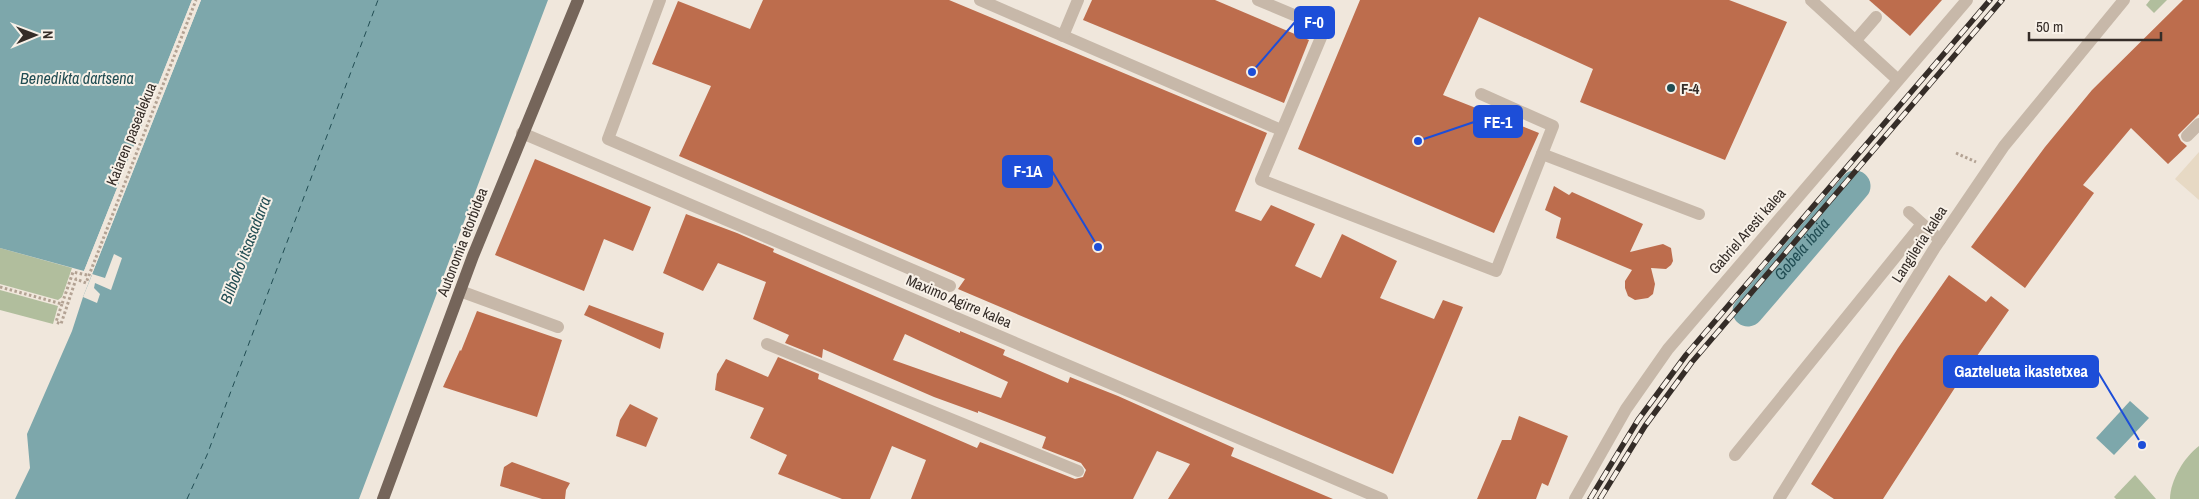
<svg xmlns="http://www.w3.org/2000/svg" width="2199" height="499" viewBox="0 0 2199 499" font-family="'Archivo Narrow',sans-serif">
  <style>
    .green { fill: #b1be9d }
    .plaza { fill: #e7d9c4 }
    .water { fill: #7da7ab }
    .pier { fill: #f0e7dc }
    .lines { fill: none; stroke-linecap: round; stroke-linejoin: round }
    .river { stroke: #7da7ab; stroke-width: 31 }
    .ferry { stroke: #214d53; stroke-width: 1; stroke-dasharray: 6 5; stroke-linecap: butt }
    .building { fill: #bd6d4d; fill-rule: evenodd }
    .path { stroke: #b3a293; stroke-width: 3; stroke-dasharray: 2.5 2.5; stroke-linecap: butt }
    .minor { stroke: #c7b8a9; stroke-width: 12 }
    .major { stroke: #75655a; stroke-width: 12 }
    .rail-casing { stroke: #352d28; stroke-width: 5.5 }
    .rail { stroke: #f8f1e8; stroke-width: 4; stroke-dasharray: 11; stroke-linecap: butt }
    .poi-dot { fill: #214d53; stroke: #f8f1e8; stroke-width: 2 }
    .labels { text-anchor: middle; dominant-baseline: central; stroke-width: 4; stroke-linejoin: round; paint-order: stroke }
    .poi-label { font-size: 15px; font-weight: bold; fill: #352d28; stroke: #f8f1e8; text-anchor: start }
    .street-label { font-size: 15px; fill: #352d28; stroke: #f8f1e8 }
    .water-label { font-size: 16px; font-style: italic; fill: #214d53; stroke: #f8f1e8 }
    .leader { fill: none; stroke: #1d4ed8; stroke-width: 2 }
    .callout-dot { fill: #1d4ed8; stroke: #f8f1e8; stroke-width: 2 }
    .callout { fill: #1d4ed8; stroke: #1d4ed8; stroke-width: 2 }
    .callout-label { font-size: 16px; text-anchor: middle; font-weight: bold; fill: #fff }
  </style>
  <rect width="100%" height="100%" fill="#f0e7dc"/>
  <g class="green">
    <polygon points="2150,0 2167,0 2154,13 2146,5"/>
    <polygon points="0,248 72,268 62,297 58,300 0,284"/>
    <polygon points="0,290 58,306 53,324 0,310"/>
    <path d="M2199 446V499H2170C2170 481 2184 457 2199 446Z"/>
    <polygon points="2135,475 2156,499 2116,499 2114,497"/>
  </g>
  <polygon class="plaza" points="2199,152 2199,200 2175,179"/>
  <g class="water">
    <polygon points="0,0 192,0 84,271 0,248"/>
    <polygon points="201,0 548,0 359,499 15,499 30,468 27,434 72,331 83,297"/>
    <polygon points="2130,401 2149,418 2114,455 2096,438"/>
  </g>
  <g class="pier">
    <polygon points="192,0 194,1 86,272 84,271"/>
    <polygon points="198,0 201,0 92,274 105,278 114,254 122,258 111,290 95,283 94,288 100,294 97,303 83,297 92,275 89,274"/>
  </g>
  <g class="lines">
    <path class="river" id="s1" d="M1748 311 1855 186"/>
    <polyline class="ferry" points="187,499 207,455 378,0"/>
  </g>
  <g class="building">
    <polygon points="763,0 949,0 1267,133 1235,211 1261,221 1271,205 1315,224 1295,266 1321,278 1342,234 1397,261 1380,298 1434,319 1443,300 1463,307 1393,474 958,289 965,279 679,156 711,86 652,64 678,1 750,29"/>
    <polygon points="1092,0 1215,0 1309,40 1284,103 1083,20"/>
    <polygon points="1360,0 1729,0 1787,22 1725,160 1580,102 1593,69 1479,17 1443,95 1539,133 1494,233 1298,149"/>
    <polygon points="1869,0 1942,0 1910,36"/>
    <polygon points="2183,0 2199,0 2199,114 2178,135 2181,141 2187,146 2168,164 2131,128 2083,185 2094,193 2025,288 1971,247 2045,147 2092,90"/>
    <polygon points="535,159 651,207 633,251 604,239 584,291 495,255"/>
    <polygon points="1554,186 1569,195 1572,192 1643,224 1630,252 1663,244 1671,248 1673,261 1671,265 1666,269 1651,268 1655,284 1653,294 1648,298 1635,300 1628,296 1625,288 1625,281 1632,270 1556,238 1561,218 1545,210"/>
    <path d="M686 214 737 233 774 249 773 252 960 333V331L1005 350 1003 355 1068 383 1070 377 1118 396 1234 448 1231 456 1333 499H1168L1190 464 1157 451 1133 499H911L926 460 892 446 870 499H842L778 474 787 455 750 438 764 408 715 390 717 374 726 359 768 377 778 357 819 374 818 379 977 448 980 442 1075 479 1083 477 1086 470 1081 463 1042 448 1046 437 978 411V413L934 397 823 349 822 358 785 343 789 335 753 319 766 282 718 263 703 291 663 273ZM905 334 1008 382 1001 398 893 360Z"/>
    <polygon points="1949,275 1986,302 1991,296 2009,310 1956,386 1883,499 1834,499 1811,484 1898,348"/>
    <polygon points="589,305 664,333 660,349 584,315"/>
    <polygon points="477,311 562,340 537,417 443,387 460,350 461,351"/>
    <polygon points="630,404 658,418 646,447 616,436 620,420"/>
    <polygon points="1519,416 1568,436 1548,486 1542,483 1536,499 1477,499 1502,440 1511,440"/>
    <polygon points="512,462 570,483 566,490 565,499 542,499 500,486 504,467"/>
  </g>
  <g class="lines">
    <g class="path">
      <polyline points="1956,153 1976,162"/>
      <polyline points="0,287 62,304 73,272 87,275"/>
      <polyline points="62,304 56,322 61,324 76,279 86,283 196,0"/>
    </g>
    <g class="minor">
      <polyline points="660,0 608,139 950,286"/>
      <polyline points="980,0 1281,130"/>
      <polyline points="1258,0 1325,28 1261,180 1496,271 1553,126 1481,94"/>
      <polyline points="1811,0 1898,80"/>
      <polyline points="1063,36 1078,0"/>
      <polyline points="1856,40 1876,17"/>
      <polyline points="522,133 1382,499"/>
      <polyline points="2187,136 2199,124"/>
      <polyline points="1542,154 1699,214"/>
      <polyline points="1909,212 1940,240"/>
      <polyline points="460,291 558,327"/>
      <polyline points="767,344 1078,471"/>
      <polyline points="1735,455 1922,224"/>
      <polyline points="1575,499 1626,409 1668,349 1967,0"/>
      <polyline points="1779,499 1934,249 2004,146 2124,0"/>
    </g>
    <polyline class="major" points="383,499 473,256 578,0"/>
    <g class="rail-casing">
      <g id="rail">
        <polyline points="1590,499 1638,420 1686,355 1990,0"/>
        <polyline points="1600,499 1645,426 1692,362 2002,0"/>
      </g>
    </g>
    <use href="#rail" class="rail"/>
  </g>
  <circle class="poi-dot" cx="1671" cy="88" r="5"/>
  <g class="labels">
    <g class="poi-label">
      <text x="1681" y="88">F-4</text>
    </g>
    <g class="street-label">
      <text transform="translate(131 134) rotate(-68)">Kaiaren pasealekua</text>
      <text transform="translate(1747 231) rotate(-49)">Gabriel Aresti kalea</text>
      <text transform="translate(462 242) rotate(-69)">Autonomia etorbidea</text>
      <text transform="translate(1919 244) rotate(-57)">Langileria kalea</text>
      <text transform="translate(959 301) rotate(23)">Maximo Agirre kalea</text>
    </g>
    <g class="water-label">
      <text x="77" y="78">Benedikta dartsena</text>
      <text stroke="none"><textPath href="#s1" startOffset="82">Gobela ibaia</textPath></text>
      <text transform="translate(245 250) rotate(-69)">Bilboko itsasadarra</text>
    </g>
  </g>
  <path class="leader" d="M1252 72L1295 22M1418 141L1474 122M1098 247L1052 171M2142 445L2098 372"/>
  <g class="callout-dot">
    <circle cx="1252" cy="72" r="5"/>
    <circle cx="1418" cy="141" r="5"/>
    <circle cx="1098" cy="247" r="5"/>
    <circle cx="2142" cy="445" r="5"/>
  </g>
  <g class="callout">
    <rect x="1295" y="7" width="39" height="31" rx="5"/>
    <rect x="1474" y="106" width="48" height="31" rx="5"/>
    <rect x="1003" y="156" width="49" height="31" rx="5"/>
    <rect x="1944" y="356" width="154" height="31" rx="5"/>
  </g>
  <g class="callout-label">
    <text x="1314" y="28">F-0</text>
    <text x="1498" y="128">FE-1</text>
    <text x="1028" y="177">F-1A</text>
    <text x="2021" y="377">Gaztelueta ikastetxea</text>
  </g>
  <g transform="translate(35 35) rotate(89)" stroke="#f8f1e8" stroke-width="4" paint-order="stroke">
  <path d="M0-4L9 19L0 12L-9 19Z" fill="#352d28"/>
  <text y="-8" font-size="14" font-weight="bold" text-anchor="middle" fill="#352d28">N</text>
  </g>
  <path d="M2029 32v8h132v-8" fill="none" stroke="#352d28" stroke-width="2.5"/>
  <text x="2036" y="32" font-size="15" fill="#352d28" stroke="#f8f1e8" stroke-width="4" paint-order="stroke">50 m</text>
</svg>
